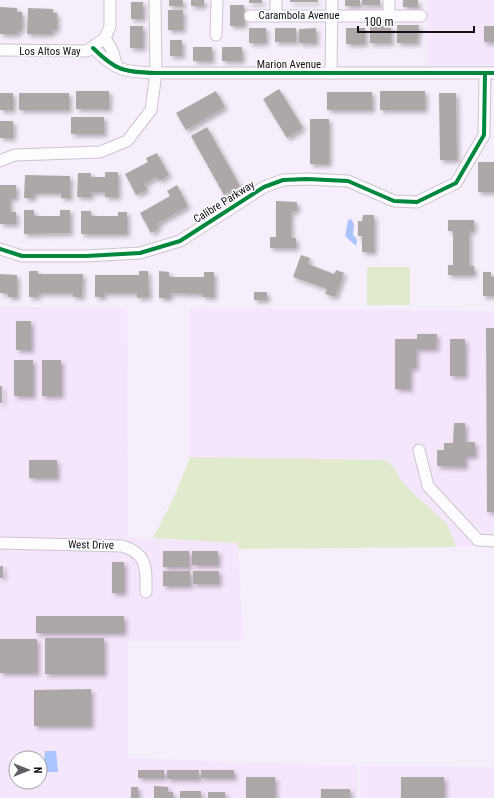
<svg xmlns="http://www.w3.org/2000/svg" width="494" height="798" viewBox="0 0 494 798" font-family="'Roboto Condensed',sans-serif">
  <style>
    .built { fill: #f4e6fb; fill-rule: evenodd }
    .green { fill: #e2eace }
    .water { fill: #aac5fe }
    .building { fill: #aea7a8; filter: url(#shadow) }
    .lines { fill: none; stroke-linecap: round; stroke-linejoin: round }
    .minor-casing { stroke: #cbc4cf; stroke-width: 13 }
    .minor { stroke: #fefcfe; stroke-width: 11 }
    .cycleway-casing { stroke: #fff; stroke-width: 6 }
    .cycleway { stroke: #00873e; stroke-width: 4 }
    .labels { text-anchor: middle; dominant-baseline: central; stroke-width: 3; stroke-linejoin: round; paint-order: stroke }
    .street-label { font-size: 11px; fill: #130d16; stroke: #fff }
  </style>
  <defs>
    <filter id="shadow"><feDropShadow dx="3" dy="3" stdDeviation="2" flood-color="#0004"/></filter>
  </defs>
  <rect width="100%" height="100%" fill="#f6eefa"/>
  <g class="built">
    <polygon points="426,0 494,0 494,69 427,69"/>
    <path d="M0 307 127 308 128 537 238 543 243 641H128V758L358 766 357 798H0V547L121 550 138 561 142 572V596H151V571L146 556 136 546 123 542 0 539ZM16 758H40V782H16Z"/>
    <polygon points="190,308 494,311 494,533 485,533 463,517 432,485 423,446 414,448 423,487 494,546 456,547 447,524 412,492 400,479 395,468 385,460 190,457"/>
    <polygon points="361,766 494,767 494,798 361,798"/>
  </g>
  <g class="green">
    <rect x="367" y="267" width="43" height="38"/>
    <polygon points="190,457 385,460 395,468 400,479 412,492 447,524 456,547 238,549 237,543 153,538 175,495"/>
  </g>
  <g class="water">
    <polygon points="351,219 354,224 353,234 357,240 356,246 345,236 348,220"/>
    <polygon points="45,751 56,751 58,772 43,772"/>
  </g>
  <g class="building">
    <rect x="169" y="0" width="14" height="6"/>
    <rect x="191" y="0" width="13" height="6"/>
    <rect x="249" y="0" width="13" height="3"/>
    <rect x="290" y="0" width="28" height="2"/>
    <rect x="345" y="0" width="15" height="6"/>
    <rect x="362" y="0" width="18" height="5"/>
    <rect x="403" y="0" width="15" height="7"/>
    <rect x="131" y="2" width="12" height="17"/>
    <rect x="230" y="5" width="14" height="21"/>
    <polygon points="0,7 17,8 17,12 22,12 22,30 18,30 18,34 0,34"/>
    <polygon points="28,8 53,9 53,13 57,13 57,30 52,30 52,34 27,34"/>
    <rect x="168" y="10" width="15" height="20"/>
    <polygon points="397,25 419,25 417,43 397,43"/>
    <rect x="130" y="26" width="13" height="22"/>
    <rect x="370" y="26" width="21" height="17"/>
    <rect x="484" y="26" width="10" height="16"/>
    <rect x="249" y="28" width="17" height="15"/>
    <rect x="275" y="28" width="21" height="14"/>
    <polygon points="316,28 316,43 299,43 299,29"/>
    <rect x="346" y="28" width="19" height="16"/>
    <rect x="170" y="40" width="12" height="16"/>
    <rect x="193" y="47" width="19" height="14"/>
    <rect x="222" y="47" width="20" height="14"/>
    <polygon points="279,89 303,128 287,138 263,99"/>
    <rect x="76" y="91" width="33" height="18"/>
    <polygon points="216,91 225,107 186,130 176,113"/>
    <rect x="380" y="91" width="45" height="19"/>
    <rect x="327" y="92" width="45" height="18"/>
    <rect x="0" y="93" width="13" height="17"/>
    <rect x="19" y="93" width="50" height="17"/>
    <polygon points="439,93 456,93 457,160 440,160"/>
    <rect x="71" y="117" width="33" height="17"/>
    <rect x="310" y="119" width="19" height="45"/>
    <rect x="0" y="121" width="13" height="17"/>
    <polygon points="207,127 240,186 224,195 191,136"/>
    <polygon points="157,153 169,175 159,181 157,177 144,184 147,190 136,195 125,174 148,162 146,158"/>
    <rect x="478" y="162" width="16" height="30"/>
    <polygon points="105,172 118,172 118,197 105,197 105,192 91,192 91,197 77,197 78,173 91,173 91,177 105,177"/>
    <polygon points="25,175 70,176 70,198 61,198 61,193 34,193 34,198 24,198"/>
    <polygon points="0,185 16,185 16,198 10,198 10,212 16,212 16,224 0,224"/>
    <polygon points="177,185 188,206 157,224 159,228 151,233 140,213 170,196 167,191"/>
    <polygon points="276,201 297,202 297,211 291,211 291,238 296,238 296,248 270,248 270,237 276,237"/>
    <polygon points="24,210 34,210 34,216 60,216 60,210 70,210 70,233 24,234"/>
    <polygon points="81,211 91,211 91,216 118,216 118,212 127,212 127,234 81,234"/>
    <polygon points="363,215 374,215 374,252 362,252 362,236 358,236 358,221 362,221"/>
    <polygon points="448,220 474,220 474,231 469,231 469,266 474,266 474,275 448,275 448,265 453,265 453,231 448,231"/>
    <polygon points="301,255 310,258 308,264 334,274 336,270 344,273 335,297 325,294 327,289 293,277"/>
    <polygon points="29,271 38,271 38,274 83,274 82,297 73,297 73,293 38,293 38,297 29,297"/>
    <polygon points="139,271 148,271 149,297 137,298 137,293 104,293 104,297 95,297 95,275 139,275"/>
    <polygon points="159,271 169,272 169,277 204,277 204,272 214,272 214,297 203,297 203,294 170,293 170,298 159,298"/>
    <polygon points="483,272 491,272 491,277 494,277 494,296 483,296"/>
    <polygon points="0,274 17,275 17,297 8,297 8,293 0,293"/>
    <rect x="254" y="292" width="13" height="8"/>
    <rect x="16" y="321" width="15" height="29"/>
    <polygon points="486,328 494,328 494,512 487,512"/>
    <polygon points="417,334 437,334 436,349 416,349 416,368 410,368 410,389 395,389 395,339 417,339"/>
    <rect x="450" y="339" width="15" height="37"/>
    <rect x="14" y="360" width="19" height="36"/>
    <rect x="42" y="360" width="19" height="36"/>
    <rect x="0" y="386" width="2" height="17"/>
    <polygon points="454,423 465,423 465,442 475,442 475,456 465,456 465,467 437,466 437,450 444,450 444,443 453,443"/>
    <rect x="29" y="460" width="28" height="18"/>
    <rect x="163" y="551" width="26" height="16"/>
    <rect x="192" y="551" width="26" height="14"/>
    <rect x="112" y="562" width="12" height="31"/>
    <rect x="0" y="566" width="3" height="12"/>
    <rect x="163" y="571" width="27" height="15"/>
    <rect x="193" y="571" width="26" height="13"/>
    <rect x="36" y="616" width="88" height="17"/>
    <rect x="45" y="638" width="59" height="36"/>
    <rect x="0" y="639" width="37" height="34"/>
    <polygon points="91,689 91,726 34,726 34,690"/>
    <rect x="138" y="770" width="26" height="8"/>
    <rect x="167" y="770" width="32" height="9"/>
    <rect x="201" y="770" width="33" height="8"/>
    <rect x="246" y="777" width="29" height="21"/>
    <rect x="401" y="777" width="43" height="21"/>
    <polygon points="154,786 168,787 168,792 173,792 173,798 154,798"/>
    <rect x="131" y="787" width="7" height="11"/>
    <rect x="321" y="789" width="29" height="9"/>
    <rect x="180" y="791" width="21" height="7"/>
    <rect x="208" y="792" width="17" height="6"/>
  </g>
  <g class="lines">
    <g class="minor-casing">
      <g id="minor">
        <polyline points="250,16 421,16"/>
        <polyline points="276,16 276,0"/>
        <polyline points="389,16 389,0"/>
        <polyline points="216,35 217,0"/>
        <polyline points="105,38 112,50 117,66"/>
        <path d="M93 48C116 71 124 72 156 73H494"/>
        <polyline points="0,50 87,51 105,38 110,26 110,0"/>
        <polyline points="331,73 332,0"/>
        <polyline points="0,161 15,155 100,152 127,141 151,110 156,73 155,0"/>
        <polyline points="0,249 22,256 86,256 140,253 180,241 264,187 283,180 307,179 348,181 394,201 417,202 456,183 484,135 485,73"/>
        <polyline points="419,450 428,486 478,540 494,541"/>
        <path d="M0 543 122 546C148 554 146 568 146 592"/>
      </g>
    </g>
    <use href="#minor" class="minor"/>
    <g class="cycleway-casing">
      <g id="cycleway">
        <path d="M93 48C116 71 124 72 156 73H494"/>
        <polyline points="0,249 22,256 86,256 140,253 180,241 264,187 283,180 307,179 348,181 394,201 417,202 456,183 484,135 485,73"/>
      </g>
    </g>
    <use href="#cycleway" class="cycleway"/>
  </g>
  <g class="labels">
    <g class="street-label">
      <text x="299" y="15">Carambola Avenue</text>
      <text x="50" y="51">Los Altos Way</text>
      <text x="289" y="64">Marion Avenue</text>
      <text transform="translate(224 202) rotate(-32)">Calibre Parkway</text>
      <text transform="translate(91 545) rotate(1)">West Drive</text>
    </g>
  </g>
  <g transform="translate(28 770) rotate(90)"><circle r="19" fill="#ffffff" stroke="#a19ea2"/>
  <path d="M0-3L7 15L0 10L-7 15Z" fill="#625c66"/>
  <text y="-6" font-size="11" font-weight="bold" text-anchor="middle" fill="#130d16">N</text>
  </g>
  <path d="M358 26v6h116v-6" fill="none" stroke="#130d16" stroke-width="2"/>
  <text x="364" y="26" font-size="12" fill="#130d16" stroke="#ffffff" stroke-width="3" paint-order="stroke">100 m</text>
</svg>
